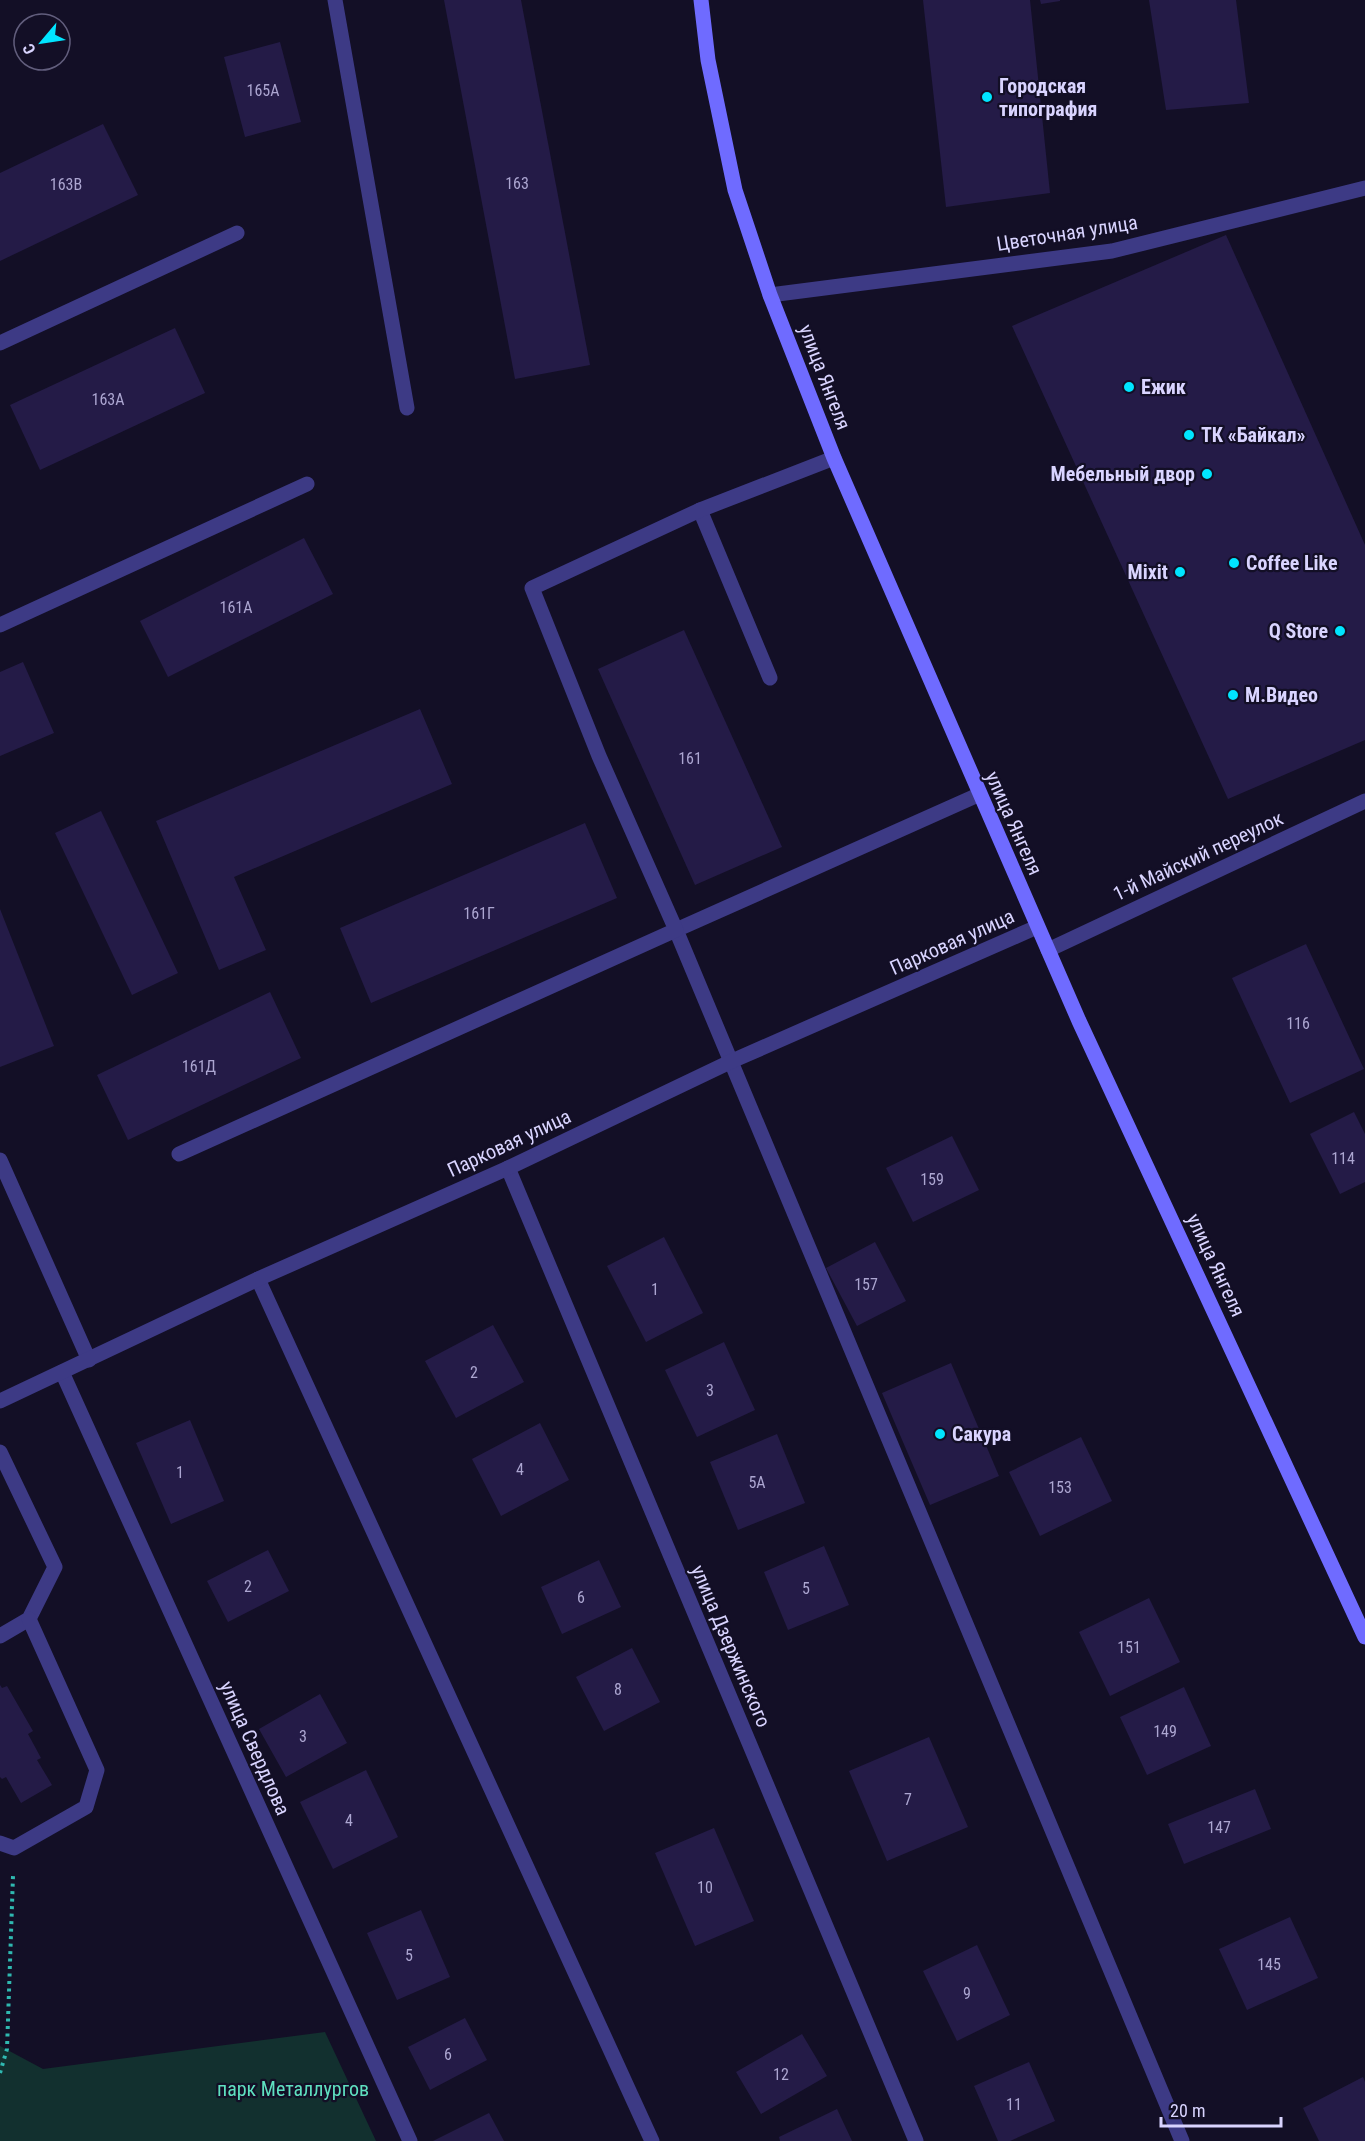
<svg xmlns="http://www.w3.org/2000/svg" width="1365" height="2141" viewBox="0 0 1365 2141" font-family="'Roboto Condensed',sans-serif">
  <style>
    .green { fill: #12302f }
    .building { fill: #241b47 }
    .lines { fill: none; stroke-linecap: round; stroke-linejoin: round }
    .path { stroke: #2fb8b0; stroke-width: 4; stroke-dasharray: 3 4.5; stroke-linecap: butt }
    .lane { stroke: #3d3a85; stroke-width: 15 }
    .street { stroke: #3d3a85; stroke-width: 15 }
    .secondary { stroke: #6f6bff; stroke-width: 15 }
    .poi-dot { fill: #00e5ff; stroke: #130f26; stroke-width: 2 }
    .labels { text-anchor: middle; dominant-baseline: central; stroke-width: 4.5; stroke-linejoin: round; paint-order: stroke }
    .number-label { font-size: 16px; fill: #aca6d1 }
    .poi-label { font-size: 20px; font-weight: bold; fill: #d9d4ff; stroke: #130f26; text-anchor: start }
    .street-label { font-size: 20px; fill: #d9d4ff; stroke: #130f26 }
    .park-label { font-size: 20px; fill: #5fe0c0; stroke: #130f26 }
  </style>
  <rect width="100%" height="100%" fill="#130f26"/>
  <polygon class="green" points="325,2032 376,2141 0,2141 0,2046 43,2069"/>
  <g class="building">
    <polygon points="444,0 521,0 590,365 515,379"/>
    <polygon points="923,0 1030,0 1050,193 946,207"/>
    <polygon points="1040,0 1060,0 1060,1 1041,4"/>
    <polygon points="1149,0 1236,0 1249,103 1166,110"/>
    <polygon points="280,42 301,122 245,137 224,57"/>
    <polygon points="103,124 138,195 0,261 0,173"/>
    <polygon points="1226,235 1365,545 1365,740 1228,799 1012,326"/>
    <polygon points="175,328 205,393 40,470 10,405"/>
    <polygon points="304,538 333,594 168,677 140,621"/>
    <polygon points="684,630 782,847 695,885 598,669"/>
    <polygon points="23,662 54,733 0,756 0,672"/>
    <polygon points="420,709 452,784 234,877 266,950 219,970 156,821"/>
    <polygon points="101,811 178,973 132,995 55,833"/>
    <polygon points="585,823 617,898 371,1003 340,928"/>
    <polygon points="0,909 54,1046 0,1067"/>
    <polygon points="1306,944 1364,1069 1290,1103 1232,978"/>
    <polygon points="270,992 301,1058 128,1140 97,1075"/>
    <polygon points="1354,1112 1365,1134 1365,1182 1340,1194 1310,1134"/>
    <polygon points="952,1136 979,1190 913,1222 886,1168"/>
    <polygon points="664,1237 703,1313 646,1342 607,1266"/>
    <polygon points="875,1242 906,1301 857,1326 826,1268"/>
    <polygon points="493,1325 524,1382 456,1418 425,1361"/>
    <polygon points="724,1342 755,1410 697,1437 665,1370"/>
    <polygon points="951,1363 999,1476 930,1505 882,1393"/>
    <polygon points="190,1420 224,1501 171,1524 136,1443"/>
    <polygon points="540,1423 569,1480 501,1516 472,1459"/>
    <polygon points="777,1434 805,1503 738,1530 710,1462"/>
    <polygon points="1081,1437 1112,1501 1040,1536 1009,1472"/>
    <polygon points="824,1546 849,1605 788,1630 764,1572"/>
    <polygon points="268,1550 289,1591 228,1622 207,1581"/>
    <polygon points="599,1560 621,1607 562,1634 541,1587"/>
    <polygon points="1149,1598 1180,1662 1110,1696 1079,1632"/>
    <polygon points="632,1648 660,1702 604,1731 576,1677"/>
    <polygon points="0,1685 2,1688 7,1686 33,1731 28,1734 41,1758 37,1760 52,1785 21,1803 6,1777 2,1779 0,1777"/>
    <polygon points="1184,1687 1211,1746 1147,1775 1120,1717"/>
    <polygon points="320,1694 347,1743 286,1777 259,1729"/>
    <polygon points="929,1737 968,1827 887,1861 849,1771"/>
    <polygon points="366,1770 398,1837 333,1869 300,1802"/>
    <polygon points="1255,1789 1271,1829 1184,1864 1168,1824"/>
    <polygon points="714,1828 754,1921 695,1946 655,1853"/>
    <polygon points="421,1910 450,1977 397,2000 367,1933"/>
    <polygon points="1290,1917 1318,1978 1247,2010 1219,1949"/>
    <polygon points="977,1945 1010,2015 957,2041 923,1971"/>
    <polygon points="465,2018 487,2060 430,2090 408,2047"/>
    <polygon points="802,2034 827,2076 761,2114 736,2072"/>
    <polygon points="1029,2062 1055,2121 1010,2141 998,2141 974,2086"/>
    <polygon points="1363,2077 1365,2082 1365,2141 1319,2141 1303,2108"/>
    <polygon points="837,2109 852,2141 780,2141 779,2137"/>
    <polygon points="489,2113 504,2141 433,2141"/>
  </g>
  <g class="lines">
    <polyline class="path" points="0,2073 7,2049 13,1876"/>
    <g class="lane">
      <polyline points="335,0 407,408"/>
      <polyline points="0,343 237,233"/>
      <polyline points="700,510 770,678"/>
      <polyline points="0,625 307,484"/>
      <polyline points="978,795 676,930 1182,2141"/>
      <polyline points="179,1154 676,930 599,756 532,588 700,510 834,458"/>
      <polyline points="0,1160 89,1360"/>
      <polyline points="258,1279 652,2141"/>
      <polyline points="0,1452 55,1567 29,1619 0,1636"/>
      <polyline points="0,1843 14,1848 86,1807 97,1770 29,1619"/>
    </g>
    <g class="street">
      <polyline points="770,295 1112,251 1365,188"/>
      <polyline points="1048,950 1365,801"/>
      <polyline points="508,1168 916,2141"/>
      <polyline points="62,1372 410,2141"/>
      <polyline points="0,1401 258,1279 508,1168 732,1061 1037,927"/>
    </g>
    <polyline class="secondary" points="701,0 708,60 735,190 770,295 834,458 1079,1021 1365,1637"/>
  </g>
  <g class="poi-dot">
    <circle cx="987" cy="97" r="6"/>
    <circle cx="1129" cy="387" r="6"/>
    <circle cx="1189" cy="435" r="6"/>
    <circle cx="1207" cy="474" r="6"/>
    <circle cx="1234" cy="563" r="6"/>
    <circle cx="1180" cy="572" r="6"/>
    <circle cx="1340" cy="631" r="6"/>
    <circle cx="1233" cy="695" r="6"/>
    <circle cx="940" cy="1434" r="6"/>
  </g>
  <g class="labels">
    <g class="number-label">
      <text x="263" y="90">165А</text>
      <text x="517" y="183">163</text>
      <text x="66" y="184">163В</text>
      <text x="108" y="399">163А</text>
      <text x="236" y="607">161А</text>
      <text x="690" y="758">161</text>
      <text x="479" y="913">161Г</text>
      <text x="1298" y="1023">116</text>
      <text x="199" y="1066">161Д</text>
      <text x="1343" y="1158">114</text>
      <text x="932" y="1179">159</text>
      <text x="866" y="1284">157</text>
      <text x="655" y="1289">1</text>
      <text x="474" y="1372">2</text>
      <text x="710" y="1390">3</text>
      <text x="520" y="1469">4</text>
      <text x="180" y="1472">1</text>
      <text x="757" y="1482">5А</text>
      <text x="1060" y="1487">153</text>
      <text x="248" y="1586">2</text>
      <text x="806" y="1588">5</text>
      <text x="581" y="1597">6</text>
      <text x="1129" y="1647">151</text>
      <text x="618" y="1689">8</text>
      <text x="1165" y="1731">149</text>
      <text x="303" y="1736">3</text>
      <text x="908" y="1799">7</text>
      <text x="349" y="1820">4</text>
      <text x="1219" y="1827">147</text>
      <text x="705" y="1887">10</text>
      <text x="409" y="1955">5</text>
      <text x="1269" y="1964">145</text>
      <text x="967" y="1993">9</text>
      <text x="448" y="2054">6</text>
      <text x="781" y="2074">12</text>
      <text x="1014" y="2104">11</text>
    </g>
    <g class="poi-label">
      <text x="999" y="86">Городская<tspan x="999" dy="23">типография</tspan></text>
      <text x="1141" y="387">Ежик</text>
      <text x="1201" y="435">ТК «Байкал»</text>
      <text x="1195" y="474" text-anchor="end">Мебельный двор</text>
      <text x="1246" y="563">Coffee Like</text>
      <text x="1168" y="572" text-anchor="end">Mixit</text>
      <text x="1328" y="631" text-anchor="end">Q Store</text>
      <text x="1245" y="695">М.Видео</text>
      <text x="952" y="1434">Сакура</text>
    </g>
    <g class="street-label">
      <text transform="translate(1067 233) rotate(-9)">Цветочная улица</text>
      <text transform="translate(825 377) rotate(69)">улица Янгеля</text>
      <text transform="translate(1014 823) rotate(66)">улица Янгеля</text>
      <text transform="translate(1198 856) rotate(-25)">1-й Майский переулок</text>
      <text transform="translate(952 942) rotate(-24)">Парковая улица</text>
      <text transform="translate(509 1143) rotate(-25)">Парковая улица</text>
      <text transform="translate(1216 1265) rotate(65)">улица Янгеля</text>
      <text transform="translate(731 1646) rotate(67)">улица Дзержинского</text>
      <text transform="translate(255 1748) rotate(66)">улица Свердлова</text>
    </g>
    <g class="park-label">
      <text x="293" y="2089">парк Металлургов</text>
    </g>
  </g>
  <g transform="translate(42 42) rotate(241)"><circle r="28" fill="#130f26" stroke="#625e7d" stroke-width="1.5"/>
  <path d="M0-4.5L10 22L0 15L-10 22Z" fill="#00e5ff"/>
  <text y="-9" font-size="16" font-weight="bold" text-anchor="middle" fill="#d9d4ff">С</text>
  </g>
  <path d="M1161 2117v9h120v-9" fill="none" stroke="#d9d4ff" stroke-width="3"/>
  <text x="1170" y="2117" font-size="18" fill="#d9d4ff" stroke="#130f26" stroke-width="4.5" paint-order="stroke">20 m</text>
</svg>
